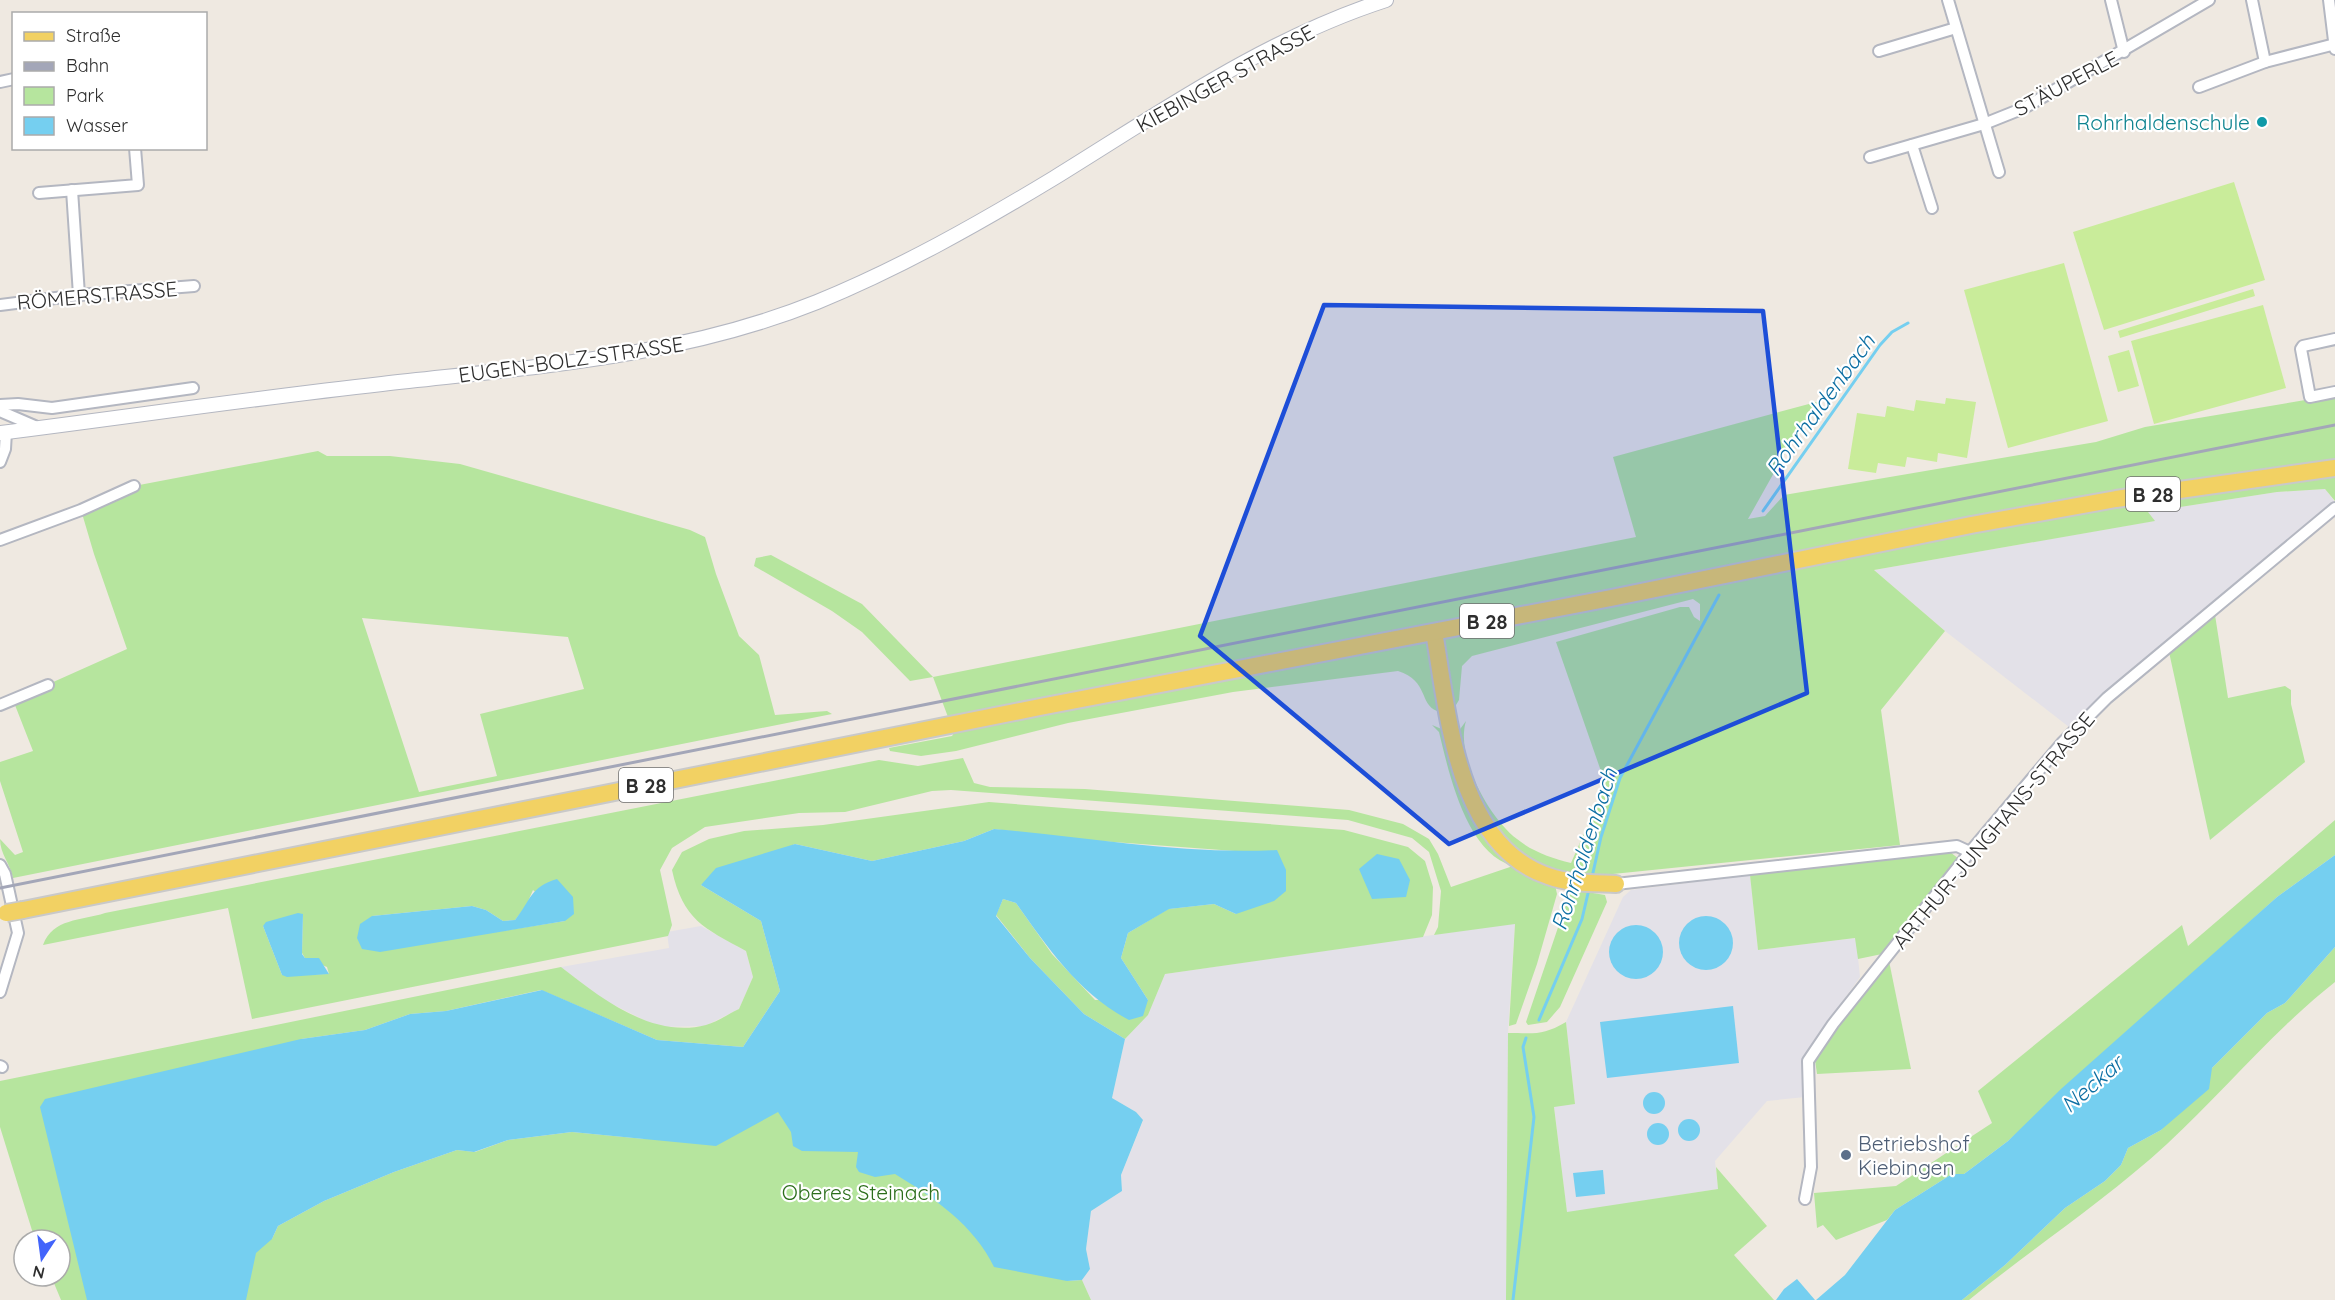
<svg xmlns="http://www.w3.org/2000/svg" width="2335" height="1300" viewBox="0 0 2335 1300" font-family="Quicksand,sans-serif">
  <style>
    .industrial { fill: #e3e1e8 }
    .green { fill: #b6e59e; fill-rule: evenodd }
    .pitch { fill: #c9ec9a }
    .water { fill: #75cff0 }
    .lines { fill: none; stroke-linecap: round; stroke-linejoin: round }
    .stream { stroke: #75cff0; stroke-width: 3 }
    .minor-casing { stroke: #b4b7c1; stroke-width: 14 }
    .tertiary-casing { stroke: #b4b7c1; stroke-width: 16 }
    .primary-casing { stroke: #c9c9c9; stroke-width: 20 }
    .minor { stroke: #fff; stroke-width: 10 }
    .tertiary { stroke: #fff; stroke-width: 14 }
    .primary { stroke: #f2d163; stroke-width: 16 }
    .rail { stroke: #a3a6b8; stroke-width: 3 }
    .primary-bridge-casing { stroke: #c9c9c9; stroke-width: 20; stroke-linecap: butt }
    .primary-bridge { stroke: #f2d163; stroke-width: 16 }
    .marked { fill: #1d4ed8; fill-opacity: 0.2; stroke: #1d4ed8; stroke-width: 4.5; stroke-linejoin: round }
    .culture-dot { fill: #0f9aa8; stroke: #fff; stroke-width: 2 }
    .service-dot { fill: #5c6f8a; stroke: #fff; stroke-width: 2 }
    .labels { text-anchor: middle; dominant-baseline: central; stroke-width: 4.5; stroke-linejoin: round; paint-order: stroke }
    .shield { fill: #fff; stroke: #6d6d6d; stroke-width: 1.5 }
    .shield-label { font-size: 20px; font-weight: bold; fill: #2e2e2e }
    .street-label { font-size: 21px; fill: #2e2e2e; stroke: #fff }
    .culture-label { font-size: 21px; fill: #0d838f; stroke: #fff; text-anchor: end }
    .service-label { font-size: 21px; fill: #4e5e75; stroke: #fff; text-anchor: start }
    .park-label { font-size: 21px; fill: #2c6e1b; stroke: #fff }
    .water-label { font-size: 22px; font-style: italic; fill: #0d6fa3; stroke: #fff }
  </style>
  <rect width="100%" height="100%" fill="#efe9e1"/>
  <g class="industrial">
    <polygon points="2325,489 2335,502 2137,665 2069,727 1945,631 1874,570 2154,521 2147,512 2277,492"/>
    <polygon points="1750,875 1758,950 1856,938 1860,977 1802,1058 1805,1097 1767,1101 1715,1161 1718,1189 1567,1213 1554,1106 1575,1104 1566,1022 1623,897 1631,890"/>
    <polygon points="1515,923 1508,1033 1506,1300 1091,1300 1082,1280 1090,1269 1086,1249 1091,1211 1122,1191 1121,1175 1143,1121 1136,1112 1112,1098 1125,1039 1148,1015 1165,974"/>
    <polygon points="701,926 746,951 753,977 739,1009 705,1026 658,1027 602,999 561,967 669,948 667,932"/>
  </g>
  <g class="green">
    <path d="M2335 395V501L2325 489 2277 492 2148 512 2155 521 1874 570 1945 631 1881 710 1900 845 1603 875C1592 875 1581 876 1570 874 1531 868 1493 834 1477 798 1468 778 1464 753 1458 732L1466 721C1455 756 1489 818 1517 839 1533 852 1552 858 1571 863L1600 797 1603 777 1556 642 1680 607H1689L1694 617 1700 621V604L1693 599 1472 656 1462 666 1459 700 1456 705 1437 711C1419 704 1429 681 1398 671L1233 692 1068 723 956 751 921 756 890 751 889 748 952 736 954 733 933 677 910 681 862 632 832 611 754 566 756 558 771 555 862 604 933 677 1636 537 1613 457 1820 401 1789 446 1748 519 1765 516 1784 495 2096 442 2145 427Z"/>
    <path d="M318 451 327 456H390L460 464 690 530 705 537 716 574 739 636 759 655 775 715 827 711 832 714 13 878C10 863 0 854 0 839L15 855 23 852 0 781V762L33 751 13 700 127 649 94 554 81 510 134 486ZM362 618 568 637 584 689 480 714 497 776 419 792Z"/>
    <polygon points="2215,615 2228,698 2285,686 2291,690 2291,704 2305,762 2210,840 2169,652"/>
    <path d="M1432 725 1444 730 1456 781 1473 818 1555 885 1557 894 1537 964 1516 1024 1509 1026 1515 924 1434 935 1438 927 1441 891 1429 852 1412 838 1348 820 951 790 932 791 845 812 799 813 705 827 672 848 660 870 672 925 668 936 252 1019 228 908 43 945C53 918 81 921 105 913L879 760 918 766 963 758 974 783 990 787 1085 789 1349 810 1403 824 1429 839 1438 854 1451 887 1513 866C1466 853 1449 773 1439 732ZM533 890 565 921 489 933 372 916 472 906 486 910 503 921 515 920 526 906ZM303 914 302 953 305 958 327 967 329 974 282 975 263 926Z"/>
    <path d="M989 802 1344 830 1408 847 1425 861 1433 887 1432 915 1423 937 1165 974 1148 1015 1125 1039 1084 1014 1030 958 996 915 1003 899 1016 903 1052 954 1095 1000H1148L1121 958 1128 933 1168 909 1214 904 1236 914 1277 851 1248 852 1073 839 994 829 964 841 872 861 795 844 701 885 761 921 780 991 743 1047 657 1040 541 990 446 1011 410 1014 365 1030 301 1039 272 1239 278 1226 324 1201 394 1172 457 1150 475 1152 508 1140 572 1132 645 1139 909 1067 1067 1281 1082 1280 1091 1300H61L51 1276H60V1240H35L0 1127V1081L561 967C601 998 652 1039 706 1025 717 1022 728 1014 739 1009L753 977 746 951C704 928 683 920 672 870L682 852 709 839 744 831 823 825Z"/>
    <polygon points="2335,820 2335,855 2277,897 2008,1141 1964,1174 1952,1174 1895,1210 1887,1220 1836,1240 1823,1225 1817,1228 1814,1193 1896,1186 1992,1123 1978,1091 2182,925 2188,946"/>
    <polygon points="1950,852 1959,859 1882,954 1858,959 1855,938 1758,950 1750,875"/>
    <polygon points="1575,890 1605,895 1607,902 1560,1007 1547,1022 1528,1025 1526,1022 1568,898 1570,892"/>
    <path d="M2335 947V982C2274 1030 2224 1091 2167 1144 2105 1201 2034 1247 1969 1300H1962L2005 1265 2065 1208 2105 1181 2121 1165 2128 1148 2161 1130 2212 1068 2267 1013 2285 1003Z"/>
    <polygon points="1889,961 1911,1069 1817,1074 1815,1060 1836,1027"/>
    <path d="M1566 1022 1575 1104 1554 1107 1567 1212 1718 1189 1716 1167 1767 1226 1734 1255 1774 1300H1506L1508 1033C1535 1033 1542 1036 1566 1022Z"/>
  </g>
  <g class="pitch">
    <polygon points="2234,182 2265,280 2104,330 2073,232"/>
    <polygon points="2064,263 2108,421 2008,448 1964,290"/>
    <polygon points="2253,289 2255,296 2120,338 2118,331"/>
    <polygon points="2263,305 2286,388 2154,424 2131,341"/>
    <polygon points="2129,350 2139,386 2118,392 2108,356"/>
    <polygon points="1946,398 1976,402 1967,458 1938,453 1937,462 1907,457 1905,467 1878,463 1876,473 1848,469 1857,413 1885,417 1887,406 1914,411 1916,400 1945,404"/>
  </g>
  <g class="water">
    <path d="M994 829C1088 837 1183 855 1277 850L1286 870V891L1274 901 1236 914 1214 904 1169 909 1128 933 1121 958 1148 1000 1143 1016 1129 1020C1079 994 1048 948 1016 903L1003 899 996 916 1030 958 1084 1014 1125 1039 1112 1098 1136 1112 1143 1120 1121 1175 1122 1191 1091 1211 1086 1249 1090 1269 1082 1280 1067 1281 994 1267C975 1226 933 1197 895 1174L875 1177 859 1172 856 1167 858 1152 802 1151 793 1146 791 1132 778 1112 716 1146 572 1132 508 1140 474 1152 457 1150 394 1172 324 1201 278 1226 272 1239 256 1253 246 1300H87L40 1107 45 1099 301 1039 365 1030 410 1014 446 1011 542 990 657 1040 743 1047 780 991 761 921 701 885 716 868 795 844 872 861 964 841Z"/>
    <polygon points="1377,854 1399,859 1410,880 1406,897 1372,899 1359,869"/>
    <polygon points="2335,855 2335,947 2285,1003 2267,1013 2212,1068 2209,1089 2161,1130 2128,1148 2121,1165 2105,1181 2065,1208 2005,1265 1962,1300 1816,1300 1845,1275 1895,1210 1952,1174 1964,1174 2008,1141 2061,1089 2277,897"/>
    <path d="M557 879 573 897 574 914 565 921 380 952 362 949 357 938 360 924 372 916 472 906 486 910 503 921 515 920C531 900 530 887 557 879Z"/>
    <polygon points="298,913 303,914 302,954 305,958 319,958 329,974 287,977 282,975 263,926 266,922"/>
    <circle cx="1706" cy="943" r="27"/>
    <circle cx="1636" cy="952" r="27"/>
    <polygon points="1733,1006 1739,1063 1607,1078 1600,1022"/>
    <circle cx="1654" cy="1103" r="11"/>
    <circle cx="1689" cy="1130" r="11"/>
    <circle cx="1658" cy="1134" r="11"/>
    <polygon points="1603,1170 1605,1194 1576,1197 1573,1173"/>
    <polygon points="1797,1279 1815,1300 1776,1300 1784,1289"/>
  </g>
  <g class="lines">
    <g class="stream">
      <polyline points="1763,511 1880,345 1892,332 1908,323"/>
      <polyline points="1592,877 1601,837 1620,778 1719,595"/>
      <polyline points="1539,1020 1582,919 1589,889"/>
      <polyline points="1513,1300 1534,1117 1523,1047 1526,1038"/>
    </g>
    <g class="minor-casing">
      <g id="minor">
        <polyline points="1948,0 1999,172"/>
        <polyline points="2111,0 2124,52"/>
        <polyline points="2252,0 2265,62"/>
        <polyline points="2329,0 2335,49"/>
        <polyline points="1879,51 1956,28"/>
        <polyline points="0,82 14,79"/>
        <polyline points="2199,87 2265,62 2335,44"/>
        <polyline points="1912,145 1932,208"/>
        <polyline points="1870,157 1984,124 2024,108 2209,0"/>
        <polyline points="72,190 79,295"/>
        <polyline points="39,193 138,185 135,148"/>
        <polyline points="0,305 79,295 194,286"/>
        <polyline points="2335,339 2303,346 2301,349 2310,397 2335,392"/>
        <polyline points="0,405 18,404 52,408 193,388"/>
        <polyline points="0,411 37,427"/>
        <polyline points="0,462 5,449 6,432"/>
        <polyline points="0,540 81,510 134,486"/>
        <polyline points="0,705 48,685"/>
        <polyline points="0,865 5,874 18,933 0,992"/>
        <polyline points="1616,884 1957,846 1970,852"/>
        <polyline points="0,1066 2,1067"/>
        <polyline points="1805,1199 1811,1167 1808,1061 1833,1024 1970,852 2062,743 2107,698 2335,508"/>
      </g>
    </g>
    <g class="tertiary-casing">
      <path id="tertiary" d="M0 433C127 417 255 398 382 384 530 367 678 358 817 302 900 268 978 224 1054 178 1161 112 1265 39 1386 0"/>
    </g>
    <g class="primary-casing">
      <g id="primary">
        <path d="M1434 632C1448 712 1456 845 1548 876 1569 884 1594 883 1616 884"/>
        <polyline points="23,910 1040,707 1611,598 1971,525 2116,499 2335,468"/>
      </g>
    </g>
    <use href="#minor" class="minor"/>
    <use href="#tertiary" class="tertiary"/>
    <use href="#primary" class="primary"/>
    <polyline class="rail" points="0,888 2335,425"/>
    <g class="primary-bridge-casing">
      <polyline id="primary-bridge" points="6,913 23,910"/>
    </g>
    <use href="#primary-bridge" class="primary-bridge"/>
  </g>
  <path class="marked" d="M1324 305 1763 311 1807 693 1449 844 1200 636Z"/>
  <circle class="culture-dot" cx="2262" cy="122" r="6"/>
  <circle class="service-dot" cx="1846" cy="1155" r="6"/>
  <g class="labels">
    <g class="shield">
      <rect x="2126" y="477" width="54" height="34" rx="4.5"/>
      <rect x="1460" y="604" width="54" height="34" rx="4.5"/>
      <rect x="619" y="768" width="54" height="34" rx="4.5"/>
    </g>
    <g class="shield-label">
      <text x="2153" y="494">B 28</text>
      <text x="1487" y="621">B 28</text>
      <text x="646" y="785">B 28</text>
    </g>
    <g class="street-label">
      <text transform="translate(1225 78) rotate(-29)">KIEBINGER STRASSE</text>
      <text transform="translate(2066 83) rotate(-28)">STÄUPERLE</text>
      <text transform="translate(97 295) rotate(-5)">RÖMERSTRASSE</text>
      <text transform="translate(571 359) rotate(-8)">EUGEN-BOLZ-STRASSE</text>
      <text transform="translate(1993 830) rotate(-50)">ARTHUR-JUNGHANS-STRASSE</text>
    </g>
    <g class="culture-label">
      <text x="2250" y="122">Rohrhaldenschule</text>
    </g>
    <g class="service-label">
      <text x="1858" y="1143">Betriebshof<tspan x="1858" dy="24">Kiebingen</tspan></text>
    </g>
    <g class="park-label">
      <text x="861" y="1192">Oberes Steinach</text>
    </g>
    <g class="water-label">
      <text transform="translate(1820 405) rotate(-54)">Rohrhaldenbach</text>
      <text transform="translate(1584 849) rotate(-72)">Rohrhaldenbach</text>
      <text transform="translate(2092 1084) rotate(-41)">Neckar</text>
    </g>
  </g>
  <rect x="12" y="12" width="195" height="138" fill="#ffffff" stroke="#ababab" stroke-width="1.5"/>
  <rect x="24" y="32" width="30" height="9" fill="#f2d163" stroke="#ababab" stroke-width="1.5"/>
  <text x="66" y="42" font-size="18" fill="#2e2e2e">Straße</text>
  <rect x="24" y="62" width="30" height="9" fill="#a3a6b8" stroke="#ababab" stroke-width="1.5"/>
  <text x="66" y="72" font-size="18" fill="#2e2e2e">Bahn</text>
  <rect x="24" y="87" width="30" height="18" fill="#b6e59e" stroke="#ababab" stroke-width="1.5"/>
  <text x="66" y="102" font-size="18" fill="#2e2e2e">Park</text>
  <rect x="24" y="117" width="30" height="18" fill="#75cff0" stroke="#ababab" stroke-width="1.5"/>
  <text x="66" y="132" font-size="18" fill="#2e2e2e">Wasser</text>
  <g transform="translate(42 1258) rotate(193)"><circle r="28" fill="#ffffff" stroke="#ababab" stroke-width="1.5"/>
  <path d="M0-4.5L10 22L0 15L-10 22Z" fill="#4264fb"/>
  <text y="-9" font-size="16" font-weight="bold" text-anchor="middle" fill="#2e2e2e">N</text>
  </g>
</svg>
